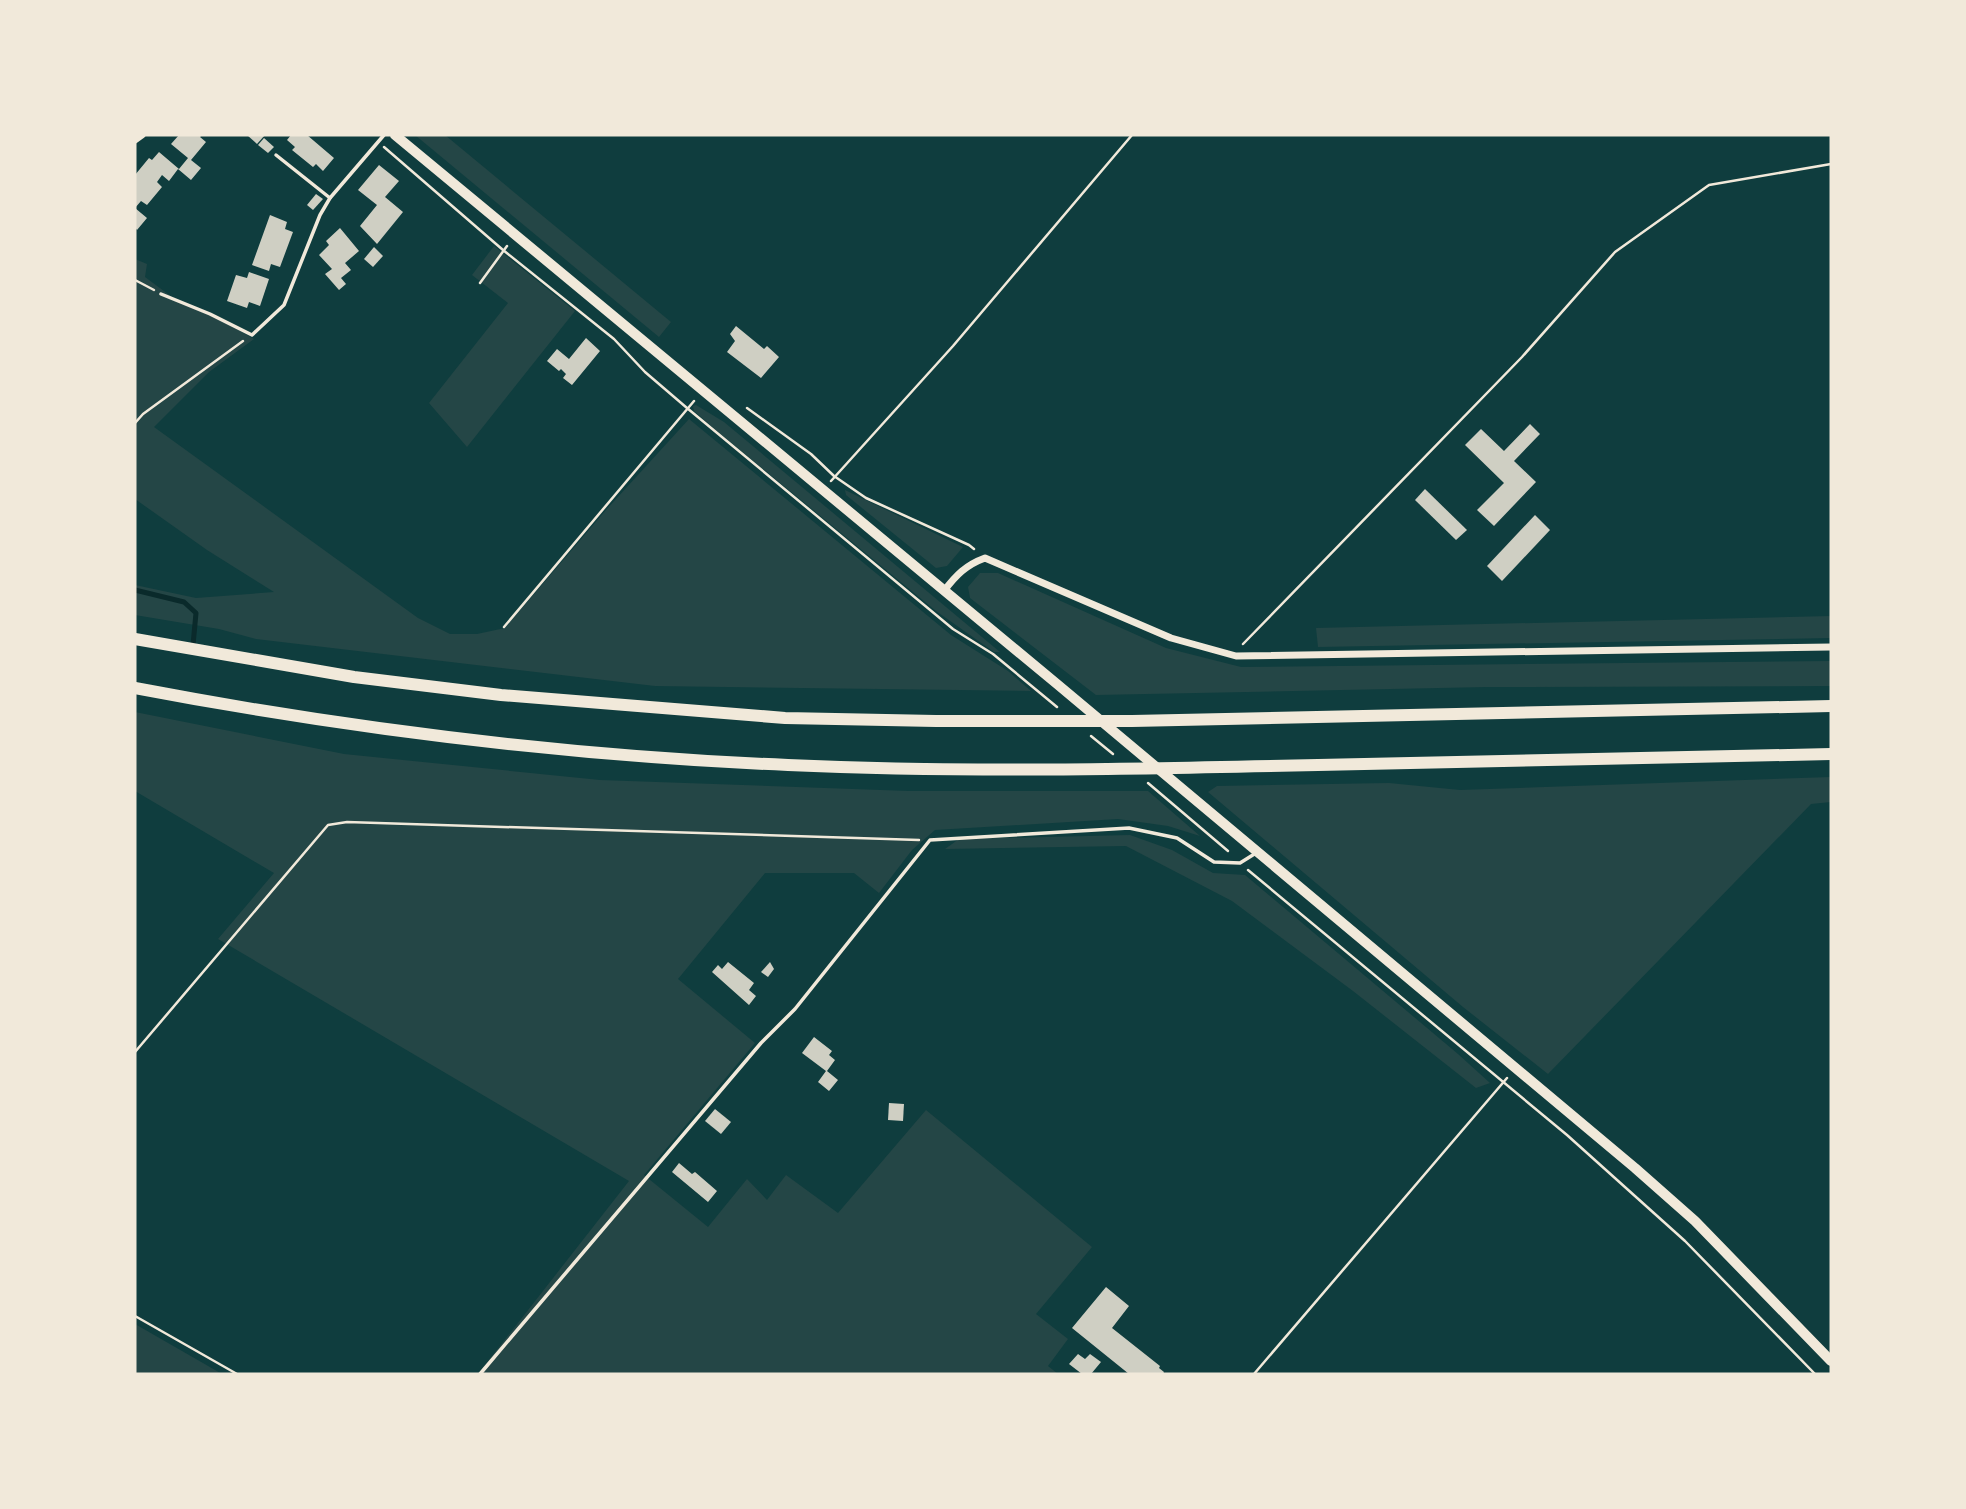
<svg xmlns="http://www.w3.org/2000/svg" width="1966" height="1509" viewBox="0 0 1966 1509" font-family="'Public Sans',sans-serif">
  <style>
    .green { fill: #244646 }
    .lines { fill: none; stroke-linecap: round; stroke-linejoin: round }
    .stream { stroke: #0a2a2b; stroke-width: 5 }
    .building { fill: #cfcfc3 }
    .path { stroke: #f1e9da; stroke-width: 2.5 }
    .service { stroke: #f1e9da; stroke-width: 3.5 }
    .minor { stroke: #f1e9da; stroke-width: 7 }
    .secondary { stroke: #f1e9da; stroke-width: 10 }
    .motorway { stroke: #f1e9da; stroke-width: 12 }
  </style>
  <rect width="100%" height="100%" fill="#0f3d3e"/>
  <g class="green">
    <polygon points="415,135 445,135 671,322 659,337"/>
    <polygon points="494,246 575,311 467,447 429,403 508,303 472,275"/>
    <polygon points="135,259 147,264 145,277 176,300 210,314 254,339 209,372 154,427 418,618 450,634 477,634 505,628 606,510 689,419 951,635 1008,671 1031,691 655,686 256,639 219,629 135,615 135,585 196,598 274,592 207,550 135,499"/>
    <polygon points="696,405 724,422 1000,652 994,652 936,611 717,431 694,411 693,406"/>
    <polygon points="845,490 963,547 947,566 936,568 846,495"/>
    <polygon points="980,573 998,573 1166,648 1241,667 1831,661 1831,686 1487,687 1096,695 970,598 968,587"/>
    <polygon points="1831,616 1831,638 1318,647 1316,628"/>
    <polygon points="135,712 344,754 600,780 909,791 1148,791 1200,836 1168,826 1118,819 935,830 912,850 879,893 854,873 765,873 678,979 755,1043 644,1175 708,1227 747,1179 767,1200 786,1175 838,1213 926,1110 1092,1247 1036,1314 1068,1339 1048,1366 1058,1374 478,1374 629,1181 218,939 274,873 135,791"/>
    <polygon points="1831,777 1831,802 1811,804 1548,1074 1463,1007 1208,792 1217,786 1389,783 1460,790"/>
    <polygon points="1130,835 1172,850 1213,873 1245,875 1458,1054 1490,1083 1476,1088 1353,991 1232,901 1126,846 945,849 959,839"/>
    <polygon points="135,1324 222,1374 135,1374"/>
  </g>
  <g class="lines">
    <polyline class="stream" points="135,590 184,602 196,613 193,645"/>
  </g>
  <g class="building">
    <polygon points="179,135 202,135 200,137 206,142 191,160 201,168 191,180 178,169 169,181 162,175 157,182 162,187 147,205 141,201 135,208 147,218 137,230 135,227 135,175 149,158 152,160 159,152 179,169 188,158 171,144"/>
    <polygon points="247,135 265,135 257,144"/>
    <polygon points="291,135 307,135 334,158 323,171 316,164 313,167 292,150 295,147 287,140"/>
    <polygon points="264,138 274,147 268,153 258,145"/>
    <polygon points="379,165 399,181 385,197 403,212 377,244 360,226 377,205 358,190"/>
    <polygon points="316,194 323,199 313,210 307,205"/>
    <polygon points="270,215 287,222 285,229 293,232 280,267 271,264 269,271 252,265"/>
    <polygon points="340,228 359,251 345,263 351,270 341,278 346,284 339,290 325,274 332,269 319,255 329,245 326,241"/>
    <polygon points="374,247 383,256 373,267 364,259"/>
    <polygon points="249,272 269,279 260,306 249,302 247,308 227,301 236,275 247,278"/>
    <polygon points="736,326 764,349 767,346 779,357 761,378 727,352 735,341 730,334"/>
    <polygon points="586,338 600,351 572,385 563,378 566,374 561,369 559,371 547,361 557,349 569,359"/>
    <polygon points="1530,424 1540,434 1514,461 1536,482 1494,526 1477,510 1504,483 1465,445 1481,429 1504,451"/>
    <polygon points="1425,489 1467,530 1456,540 1415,500"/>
    <polygon points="1535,515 1550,530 1502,581 1487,566"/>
    <polygon points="728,962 754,983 749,990 756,996 749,1005 712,972 718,965 722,969"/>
    <polygon points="770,962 774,969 768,977 761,972"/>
    <polygon points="814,1037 832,1051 829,1055 835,1060 827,1071 838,1080 829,1091 818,1082 826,1071 802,1053"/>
    <polygon points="889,1103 904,1104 903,1121 888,1120"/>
    <polygon points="715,1109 731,1122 721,1134 705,1121"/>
    <polygon points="679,1163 692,1174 695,1172 717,1191 708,1202 672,1172"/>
    <polygon points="1106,1287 1129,1306 1112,1328 1160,1366 1159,1368 1164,1372 1163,1374 1129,1374 1072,1328"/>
    <polygon points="1078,1354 1085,1359 1090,1354 1101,1362 1091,1374 1082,1374 1069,1364"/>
  </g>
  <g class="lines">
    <g class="path">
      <polyline points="384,147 503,250 614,339 645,372 687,408 953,629 993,654 1057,707"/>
      <polyline points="135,280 154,290"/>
      <polyline points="480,283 507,246"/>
      <polyline points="747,408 811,454 834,476 866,498 969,545 974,549"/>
      <polyline points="135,423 143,414 243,341"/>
      <polyline points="831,481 953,346 1132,135"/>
      <polyline points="504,627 694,401"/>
      <polyline points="1243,644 1522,357 1615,252 1709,185 1831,164"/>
      <polyline points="1091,736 1113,754"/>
      <polyline points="1148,783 1228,851"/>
      <polyline points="1248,870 1567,1135 1685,1241 1815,1374"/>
      <polyline points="135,1052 328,825 347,822 919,840"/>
      <polyline points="135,1316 237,1374"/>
      <polyline points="1254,1374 1507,1078"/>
    </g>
    <g class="service">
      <polyline points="276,155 330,198"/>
      <polyline points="161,294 210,314 252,335 284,305 320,215 330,198 384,135"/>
      <polyline points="480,1374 761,1043 795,1009 930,840 1129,828 1177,838 1214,862 1240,863 1256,853"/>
    </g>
    <g class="minor">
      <polyline points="135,140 142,135"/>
      <path d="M944 591C956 575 966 565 985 558L1171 638 1236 656 1831 647"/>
    </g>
    <polyline class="secondary" points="395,135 1057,684 1635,1168 1695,1221 1831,1361"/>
    <g class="motorway">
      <polyline points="135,639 354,677 501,695 785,718 936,721 1132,721 1831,706"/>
      <path d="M135 688C350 729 569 756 788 765 965 773 1142 769 1318 765 1489 762 1660 758 1831 754"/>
    </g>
  </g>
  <rect width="1966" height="1509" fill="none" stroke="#f1e9da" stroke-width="273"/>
</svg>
